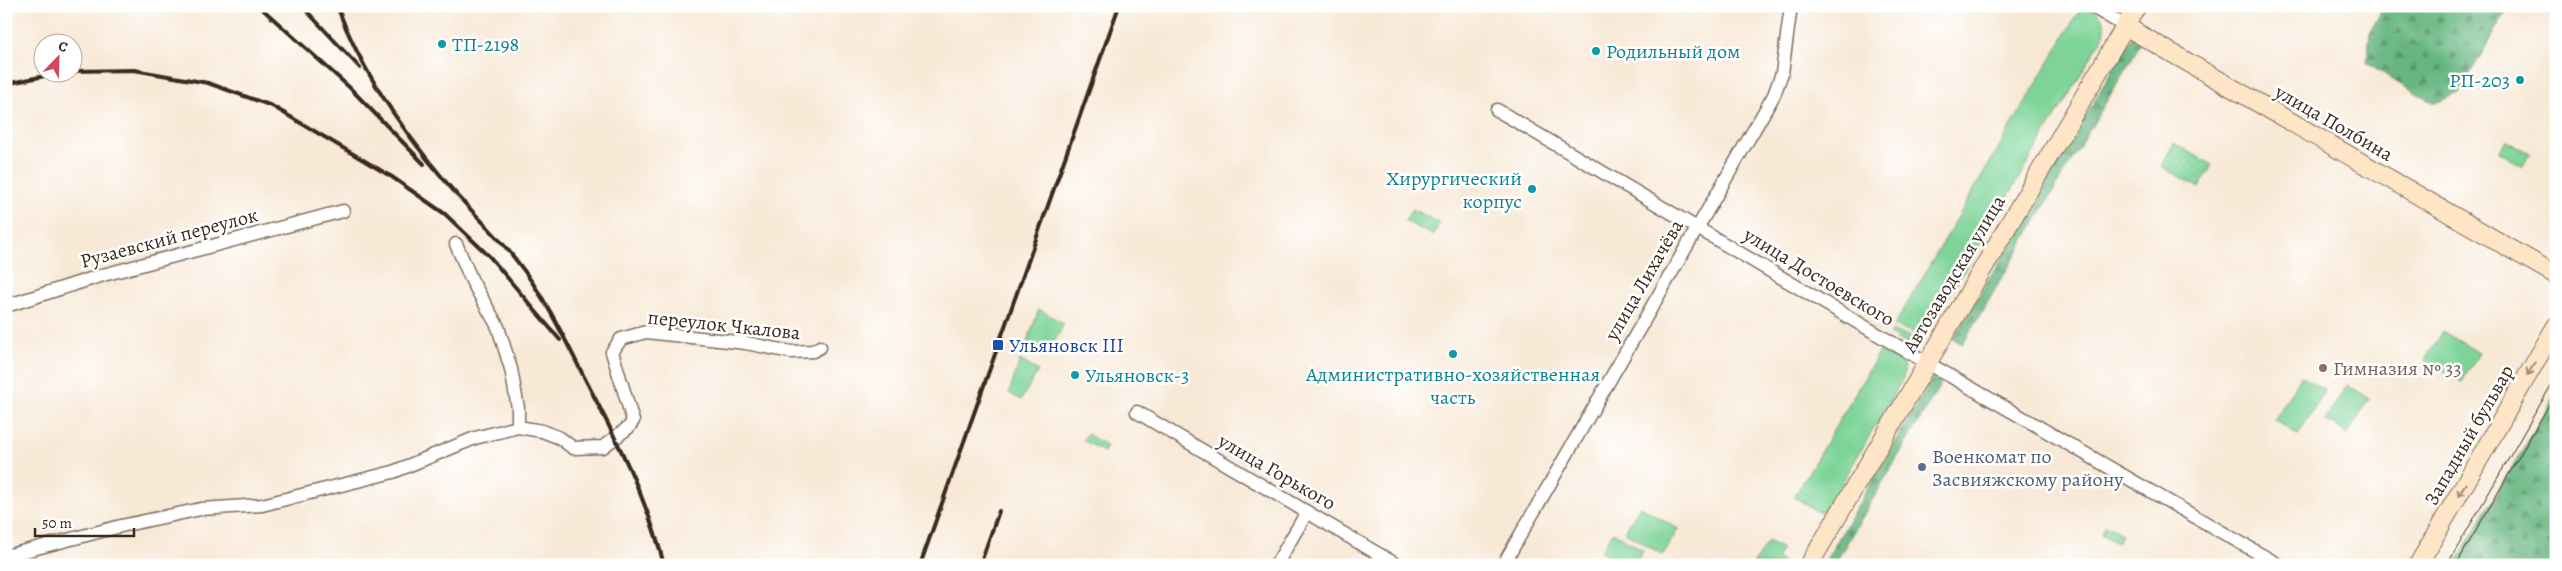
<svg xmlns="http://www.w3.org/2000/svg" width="2562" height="571" viewBox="0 0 2562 571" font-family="Alegreya,serif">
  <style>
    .grass { fill: #7ed498; stroke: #5c7f5b }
    .forest { fill: url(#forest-firs); stroke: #50704f }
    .park { fill: url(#park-dots); stroke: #5c7f5b }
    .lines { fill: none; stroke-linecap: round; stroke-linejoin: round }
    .street-casing { stroke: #7d6d5f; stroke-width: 15 }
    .secondary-casing { stroke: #7d6d5f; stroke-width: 20 }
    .street { stroke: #fff; stroke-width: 12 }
    .secondary { stroke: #fee5c5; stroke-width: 18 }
    .tram { stroke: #3b2a1e; stroke-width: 1 }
    .rail { stroke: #3b2a1e; stroke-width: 4 }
    .oneway { stroke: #9c8872 }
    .culture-dot { fill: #0f9aa8; stroke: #fff; stroke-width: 2 }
    .transit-dot { fill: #1a4fb4; stroke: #fff; stroke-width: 2 }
    .education-dot { fill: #8d6e63; stroke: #fff; stroke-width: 2 }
    .service-dot { fill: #5c6f8a; stroke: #fff; stroke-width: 2 }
    .labels { text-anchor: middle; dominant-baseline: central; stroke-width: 5; stroke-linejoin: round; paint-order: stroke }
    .culture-label { font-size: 20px; fill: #0d838f; stroke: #fff; text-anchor: start }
    .street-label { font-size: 20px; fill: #3b2a1e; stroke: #fff }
    .transit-label { font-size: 20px; fill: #164399; stroke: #fff; text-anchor: start }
    .education-label { font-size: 20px; fill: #785e54; stroke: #fff; text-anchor: start }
    .service-label { font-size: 20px; fill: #4e5e75; stroke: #fff; text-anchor: start }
  </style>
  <defs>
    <pattern id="forest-firs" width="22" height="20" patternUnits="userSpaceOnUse" patternTransform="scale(1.25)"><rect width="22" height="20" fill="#66b680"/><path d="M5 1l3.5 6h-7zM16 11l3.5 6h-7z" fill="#559468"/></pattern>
    <pattern id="park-dots" width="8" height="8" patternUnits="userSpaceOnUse" patternTransform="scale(1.25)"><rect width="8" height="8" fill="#7ed498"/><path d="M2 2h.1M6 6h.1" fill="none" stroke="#6eb683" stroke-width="1.8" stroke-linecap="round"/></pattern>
  </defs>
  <rect width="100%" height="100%" fill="#fff"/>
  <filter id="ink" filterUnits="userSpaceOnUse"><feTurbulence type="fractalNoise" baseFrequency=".02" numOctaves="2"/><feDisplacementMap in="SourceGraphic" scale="10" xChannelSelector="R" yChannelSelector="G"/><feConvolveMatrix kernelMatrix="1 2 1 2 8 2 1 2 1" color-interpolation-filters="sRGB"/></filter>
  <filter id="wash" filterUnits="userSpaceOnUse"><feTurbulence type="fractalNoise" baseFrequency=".0096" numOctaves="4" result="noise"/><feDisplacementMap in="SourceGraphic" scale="20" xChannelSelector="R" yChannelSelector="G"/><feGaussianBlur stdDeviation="1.12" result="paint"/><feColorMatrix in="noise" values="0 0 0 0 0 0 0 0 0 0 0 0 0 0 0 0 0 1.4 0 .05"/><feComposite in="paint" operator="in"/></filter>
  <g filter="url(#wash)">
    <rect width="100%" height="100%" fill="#f8e9d7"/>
    <g class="grass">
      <path d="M2082 6C2098 9 2110 21 2103 37L1930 328 1926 326 1921 335 1894 326Z"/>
      <polygon points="1412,209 1440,223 1433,235 1405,221"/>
      <polygon points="1039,309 1064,324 1048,353 1027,342"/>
      <path d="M1892 331 1923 340C1914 353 1900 340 1889 334Z"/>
      <polygon points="2442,331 2479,353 2462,382 2425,360"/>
      <path d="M1883 346C1895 354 1908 361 1903 378L1827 509 1818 512 1794 497Z"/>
      <polygon points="1020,360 1038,371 1021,400 1009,393"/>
      <polygon points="2301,376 2325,390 2298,435 2274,420"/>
      <polygon points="2347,385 2369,398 2348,434 2325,420"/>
      <polygon points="1087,434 1107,446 1104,452 1083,440"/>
      <polygon points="1640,506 1678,529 1663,555 1624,532"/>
      <polygon points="2106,525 2122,534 2117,543 2101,534"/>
      <polygon points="1768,541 1782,549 1777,558 1788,565 1753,565"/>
    </g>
    <g class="forest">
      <polygon points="2384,6 2509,6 2459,93 2435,103 2396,82 2367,62 2370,32"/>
      <polygon points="2132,37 2141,43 1963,344 1953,339"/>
      <polygon points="1933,377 1942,382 1834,565 1823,565"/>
      <polygon points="2556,394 2556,565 2454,565"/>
    </g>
    <g class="park">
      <polygon points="2507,140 2530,153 2523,166 2499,152"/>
      <polygon points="2174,143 2212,165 2199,188 2161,166"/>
      <polygon points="1613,532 1643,550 1635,565 1624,565 1601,551"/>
    </g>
  </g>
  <g filter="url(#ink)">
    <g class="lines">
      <g class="street-casing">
        <g id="street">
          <polyline points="2091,6 2125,26"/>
          <polyline points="1497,110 1884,338 2279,565"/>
          <polyline points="456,244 472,281 498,327 511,369 518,408 518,427"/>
          <polyline points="6,306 103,275 343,211"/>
          <polyline points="1137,412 1397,565"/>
          <polyline points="6,556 121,526 201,509 262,505 393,472 475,438 518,427 542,431 560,438 573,448 603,447 629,427 633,421 612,352 621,339 646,332 746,343 791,352 813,351 820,347"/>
          <polyline points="1276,565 1307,512"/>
          <polyline points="1503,565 1774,95 1782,73 1791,6"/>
        </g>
      </g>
      <g class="secondary-casing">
        <g id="secondary">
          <polyline points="2125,26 2556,275"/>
          <polyline points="1809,565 2137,6"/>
          <polyline points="2418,565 2556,326"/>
        </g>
      </g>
      <use href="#street" class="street"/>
      <use href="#secondary" class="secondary"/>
      <g class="tram">
        <polyline points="2447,565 2556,377"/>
        <polyline points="2456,565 2556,393"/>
      </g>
      <g class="rail">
        <polyline points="259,6 349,87 424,164"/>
        <polyline points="302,6 360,68"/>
        <path d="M337 6C361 71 401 129 446 182 468 209 495 232 516 260 543 294 562 333 581 371 613 433 647 497 664 565"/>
        <polyline points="72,71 134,70 208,83 272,106 392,177 445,214 490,257 560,340"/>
        <polyline points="6,84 64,72"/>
        <polyline points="920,565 1119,6"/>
        <polyline points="980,565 999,511"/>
      </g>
    </g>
    <defs><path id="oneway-shaft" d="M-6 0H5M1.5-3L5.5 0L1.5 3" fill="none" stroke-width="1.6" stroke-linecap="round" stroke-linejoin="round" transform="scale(1.25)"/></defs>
    <g class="oneway">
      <use href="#oneway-shaft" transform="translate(2531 369) rotate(120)"/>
      <use href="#oneway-shaft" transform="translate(2462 490) rotate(120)"/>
    </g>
  </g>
  <g class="culture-dot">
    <circle cx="442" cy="44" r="5"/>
    <circle cx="1596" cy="51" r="5"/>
    <circle cx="2520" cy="80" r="5"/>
    <circle cx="1532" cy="189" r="5"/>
    <circle cx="1453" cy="354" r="5"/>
    <circle cx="1075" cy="375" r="5"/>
  </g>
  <rect class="transit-dot" x="992" y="339" width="12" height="12" rx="2.5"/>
  <circle class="education-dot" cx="2323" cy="368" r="5"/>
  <circle class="service-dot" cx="1922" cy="467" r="5"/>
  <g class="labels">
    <g class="culture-label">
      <text x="452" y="44">ТП-2198</text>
      <text x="1606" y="51">Родильный дом</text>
      <text x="2510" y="80" text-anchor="end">РП-203</text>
      <text x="1522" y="178" text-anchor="end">Хирургический<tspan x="1522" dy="23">корпус</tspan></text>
      <text x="1453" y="374" text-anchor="middle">Административно-хозяйственная<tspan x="1453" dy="23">часть</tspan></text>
      <text x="1085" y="375">Ульяновск-3</text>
    </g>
    <g class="street-label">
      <text transform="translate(2334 123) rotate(30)">улица Полбина</text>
      <text transform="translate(169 238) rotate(-15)">Рузаевский переулок</text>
      <text transform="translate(1954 274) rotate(-59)">Автозаводская улица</text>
      <text transform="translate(1819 277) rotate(31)">улица Достоевского</text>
      <text transform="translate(1644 280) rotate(-60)">улица Лихачёва</text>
      <text transform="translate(724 325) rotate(6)">переулок Чкалова</text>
      <text transform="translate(2469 435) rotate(-60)">Западный бульвар</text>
      <text transform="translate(1277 472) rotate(30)">улица Горького</text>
    </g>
    <g class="transit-label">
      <text x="1009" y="345">Ульяновск III</text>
    </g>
    <g class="education-label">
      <text x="2333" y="368">Гимназия № 33</text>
    </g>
    <g class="service-label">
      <text x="1932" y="456">Военкомат по<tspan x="1932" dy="23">Засвияжскому району</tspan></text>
    </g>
  </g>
  <rect width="2562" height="571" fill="none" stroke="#fff" stroke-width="25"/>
  <g transform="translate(58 58) rotate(23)"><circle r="24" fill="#ffffff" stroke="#b1aaa5"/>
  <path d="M0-4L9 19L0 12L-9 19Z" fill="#d1495b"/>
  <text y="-8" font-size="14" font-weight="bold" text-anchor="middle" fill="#3b2a1e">С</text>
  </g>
  <path d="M35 528v8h99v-8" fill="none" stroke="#3b2a1e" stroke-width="2.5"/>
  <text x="42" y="528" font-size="15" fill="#3b2a1e" stroke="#ffffff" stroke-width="4" paint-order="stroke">50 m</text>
</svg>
